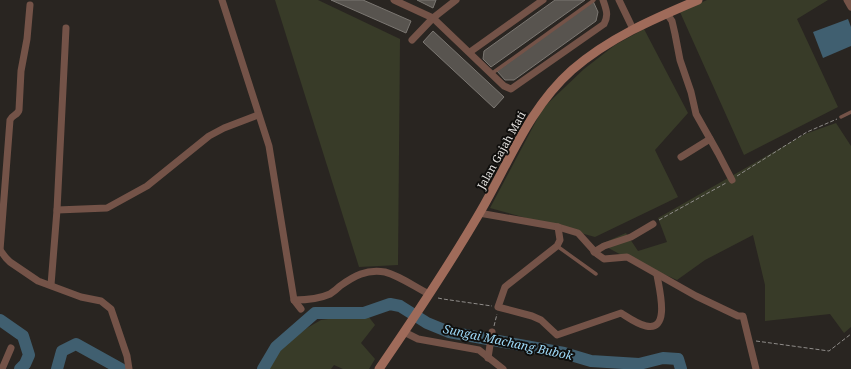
<svg xmlns="http://www.w3.org/2000/svg" width="851" height="369" viewBox="0 0 851 369" font-family="'Noto Serif',serif">
  <style>
    .green { fill: #383b28 }
    .water { fill: #405f70 }
    .lines { fill: none; stroke-linecap: round; stroke-linejoin: round }
    .river { stroke: #405f70; stroke-width: 12 }
    .building { fill: #58544f; stroke: #7b7772 }
    .path { stroke: #8f8c89; stroke-width: 1; stroke-dasharray: 4 2; stroke-linecap: butt }
    .service { stroke: #745348; stroke-width: 3.5 }
    .minor { stroke: #745348; stroke-width: 7 }
    .secondary { stroke: #9f6b5a; stroke-width: 9 }
    .labels { text-anchor: middle; dominant-baseline: central; stroke-width: 4; stroke-linejoin: round; paint-order: stroke }
    .street-label { font-size: 11px; fill: #e5e3e0; stroke: #100f0d }
    .water-label { font-size: 12px; font-style: italic; fill: #9dd9f8; stroke: #100f0d }
  </style>
  <rect width="100%" height="100%" fill="#292521"/>
  <g class="green">
    <polygon points="275,0 318,0 400,39 398,265 359,267"/>
    <polygon points="707,0 828,0 797,19 838,107 744,155 680,12"/>
    <polygon points="644,29 688,113 655,150 678,197 595,237 490,208 543,108 584,69 615,45"/>
    <polygon points="836,123 851,146 851,327 844,333 830,314 765,321 765,285 753,235 705,260 677,280 627,258 601,244 626,233 638,251 667,242 658,218 805,134"/>
    <polygon points="368,316 375,325 361,343 375,359 369,369 343,369 334,365 331,369 268,369 281,348 307,328 321,320 342,317"/>
  </g>
  <polygon class="water" points="848,19 851,27 851,46 823,58 813,32"/>
  <g class="lines">
    <g class="river">
      <polyline points="0,320 23,336 29,355 25,364 20,369"/>
      <polyline points="57,369 62,351 76,344 121,369"/>
      <polyline points="263,369 276,347 315,313 364,313 390,304 400,306 427,323 449,332 564,353 591,361 639,364 663,358 678,359 681,369"/>
    </g>
  </g>
  <g class="building">
    <polygon points="331,0 363,0 411,21 406,33"/>
    <polygon points="417,0 436,0 433,8"/>
    <polygon points="555,0 585,0 491,67 483,59 484,51"/>
    <polygon points="593,1 598,12 596,21 514,80 505,80 497,71"/>
    <polygon points="433,31 504,97 494,108 423,42"/>
  </g>
  <g class="lines">
    <g class="path">
      <polyline points="737,176 807,132 837,119"/>
      <polyline points="659,220 726,183"/>
      <polyline points="438,298 443,299 492,306"/>
      <polyline points="494,326 497,314"/>
      <polyline points="756,341 829,351 851,334"/>
    </g>
    <g class="service">
      <polyline points="491,74 594,0"/>
      <polyline points="841,117 851,112"/>
      <polyline points="557,246 596,274"/>
    </g>
    <g class="minor">
      <polyline points="222,0 269,146 294,300 301,309"/>
      <path d="M394 0 433 18 504 86 511 89 604 24C609 15 606 9 603 0"/>
      <polyline points="619,0 633,29"/>
      <polyline points="847,0 851,7"/>
      <polyline points="667,14 672,21 675,34 680,60 691,92 696,114 718,153 732,180"/>
      <polyline points="412,40 433,18 456,0"/>
      <polyline points="470,52 543,0"/>
      <polyline points="681,157 710,139"/>
      <polyline points="57,210 107,208 147,186 209,136 224,128 258,115"/>
      <polyline points="479,213 558,227 578,233 597,254 604,259 627,257 696,296 738,316 743,316 756,369"/>
      <path d="M558 227 560 240 557 246 505 287 498 307 532 316 541 320 557 335 621 313C629 318 637 324 646 326 671 332 659 288 657 275"/>
      <path d="M0 250 10 120C12 115 18 115 19 110L21 71 27 39 30 5"/>
      <polyline points="0,250 6,258 10,262 38,281 81,297 101,301 111,309 127,356 129,369"/>
      <polyline points="594,252 604,246 631,237 653,224"/>
      <polyline points="51,285 57,210 66,28"/>
      <path d="M294 300C305 300 319 299 330 294 333 292 337 289 340 286 354 276 366 269 385 272 400 276 415 287 429 294"/>
      <polyline points="404,332 418,339 479,350 503,369"/>
      <polyline points="488,358 492,332"/>
      <polyline points="2,369 11,348"/>
    </g>
    <path class="secondary" d="M379 369C414 318 448 267 479 214 508 165 528 109 572 70 609 38 653 19 698 0"/>
  </g>
  <g class="labels">
    <g class="street-label">
      <text transform="translate(501 150) rotate(-61)">Jalan Gajah Mati</text>
    </g>
    <g class="water-label">
      <text transform="translate(508 342) rotate(12)">Sungai Machang Bubok</text>
    </g>
  </g>
</svg>
